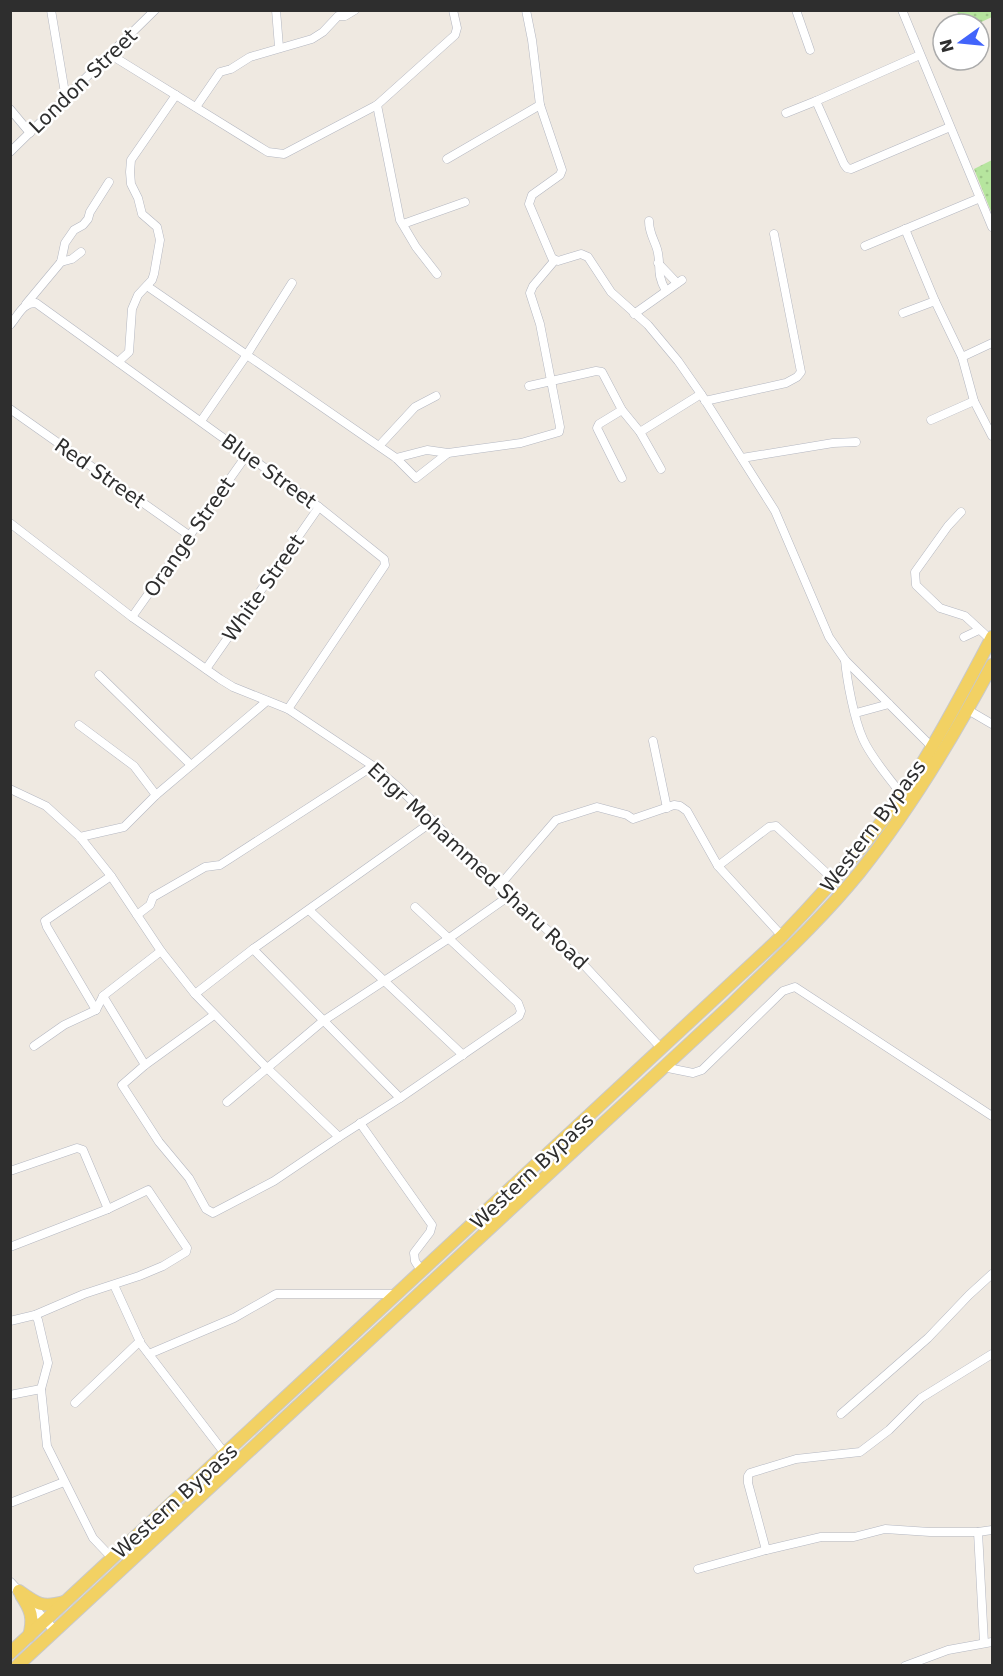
<svg xmlns="http://www.w3.org/2000/svg" width="1003" height="1676" viewBox="0 0 1003 1676" font-family="'DejaVu Sans',sans-serif">
  <style>
    .grass { fill: url(#grass-dots) }
    .lines { fill: none; stroke-linecap: round; stroke-linejoin: round }
    .minor-casing { stroke: #b4b7c1; stroke-width: 9 }
    .tertiary-casing { stroke: #b4b7c1; stroke-width: 10 }
    .primary-casing { stroke: #c9c9c9; stroke-width: 14 }
    .minor { stroke: #fff; stroke-width: 8 }
    .tertiary { stroke: #fff; stroke-width: 9 }
    .primary { stroke: #f2d163; stroke-width: 12 }
    .labels { text-anchor: middle; dominant-baseline: central; stroke-width: 5; stroke-linejoin: round; paint-order: stroke }
    .street-label { font-size: 20px; fill: #2e2e2e; stroke: #fff }
  </style>
  <defs>
    <pattern id="grass-dots" width="8" height="8" patternUnits="userSpaceOnUse" patternTransform="scale(1.5)"><rect width="8" height="8" fill="#b6e59e"/><path d="M2 2h.1M6 6h.1" fill="none" stroke="#9dc588" stroke-width="1.8" stroke-linecap="round"/></pattern>
  </defs>
  <rect width="100%" height="100%" fill="#efe9e1"/>
  <g class="grass">
    <polygon points="957,11 992,11 992,17 977,24 962,24"/>
    <polygon points="992,160 992,214 974,169"/>
  </g>
  <g class="lines">
    <g class="minor-casing">
      <g id="minor">
        <polyline points="51,10 66,99"/>
        <polyline points="276,10 279,47"/>
        <polyline points="526,10 532,40 540,105 562,170 560,175 532,195 529,204 552,258 558,261 581,254 588,257 611,292 648,325 678,361 701,394 775,511 829,637 845,660 932,747"/>
        <polyline points="796,10 810,50"/>
        <polyline points="902,10 992,227"/>
        <polyline points="111,55 268,152 284,154 377,105 455,35 457,28 453,10"/>
        <polyline points="920,55 816,101 844,164 847,168 851,169 950,127"/>
        <polyline points="377,105 400,220 416,247 437,274"/>
        <polyline points="196,107 220,72 231,69 250,57 312,39 323,32 338,16 345,16 355,10"/>
        <polyline points="10,109 30,133"/>
        <polyline points="786,113 816,101"/>
        <polyline points="10,152 155,10"/>
        <polyline points="447,159 540,105"/>
        <path d="M649 221C649 233 654 239 657 249 662 266 655 272 666 291"/>
        <polyline points="403,224 465,202"/>
        <polyline points="905,229 935,301"/>
        <polyline points="865,246 980,198"/>
        <polyline points="61,262 72,259 81,252"/>
        <polyline points="658,263 677,283"/>
        <polyline points="147,286 396,458 416,478 448,453"/>
        <polyline points="26,304 61,262 65,243 74,230 83,225 88,219 90,212 109,182"/>
        <polyline points="903,313 935,301 962,357 974,401 992,436"/>
        <polyline points="634,314 682,280"/>
        <path d="M10 325C18 316 23 302 36 303L319 507 384 559 385 565 288 709"/>
        <polyline points="962,357 992,343"/>
        <polyline points="118,362 129,352 132,309 138,295 152,280 154,274 160,240 157,227 142,214 138,198 131,184 130,172 131,160 176,95"/>
        <polyline points="529,386 596,371 602,372 622,410 640,432 661,469"/>
        <polyline points="705,401 786,383 797,377 801,372 774,234"/>
        <polyline points="10,409 190,536"/>
        <polyline points="622,410 599,424 597,428 622,478"/>
        <polyline points="931,420 974,401"/>
        <polyline points="201,421 246,356 292,283"/>
        <polyline points="640,432 701,394"/>
        <polyline points="379,446 415,407 436,396"/>
        <polyline points="396,458 427,450 448,453 521,443 559,432 560,427 540,324 530,293 533,286 555,260"/>
        <polyline points="742,458 833,443 856,442"/>
        <polyline points="961,512 948,526 915,572 916,585 940,608 965,616 991,640"/>
        <polyline points="10,523 132,617 220,679 233,687 288,709 373,766 398,787 509,896 570,950 662,1049"/>
        <polyline points="132,617 246,456"/>
        <polyline points="964,637 979,630"/>
        <path d="M845 660C847 681 854 719 863 739 872 759 888 776 901 794"/>
        <polyline points="206,669 319,507"/>
        <polyline points="99,675 191,765"/>
        <polyline points="968,710 992,724"/>
        <polyline points="856,713 889,704"/>
        <polyline points="79,725 134,766 156,795"/>
        <polyline points="653,741 667,808"/>
        <polyline points="10,789 46,806 80,837 111,876 161,951 195,994 267,1068 339,1137"/>
        <polyline points="80,837 124,827 156,795 267,701"/>
        <polyline points="718,866 769,827 776,826 834,880"/>
        <polyline points="499,886 556,820 597,807 627,815 633,819 674,805 680,806 687,811 718,866 782,936"/>
        <polyline points="309,910 463,1055"/>
        <polyline points="137,915 150,905 153,897 205,867 220,865 373,766"/>
        <polyline points="253,949 400,1098"/>
        <polyline points="195,994 253,949 433,821"/>
        <polyline points="103,996 145,1065"/>
        <polyline points="96,1010 47,927 45,921 111,876"/>
        <polyline points="214,1015 145,1065 122,1085 159,1142 189,1178 206,1209 213,1213 274,1181 339,1137 400,1098 519,1016 521,1011 518,1003 415,907"/>
        <polyline points="34,1046 64,1025 96,1010 103,996 161,951"/>
        <polyline points="663,1067 693,1073 702,1070 783,991 795,987 992,1116"/>
        <polyline points="227,1102 323,1021 448,939 509,896"/>
        <polyline points="360,1123 432,1225 430,1232 414,1253 415,1261 422,1272"/>
        <polyline points="10,1171 77,1148 83,1150 108,1209"/>
        <polyline points="10,1247 108,1209 148,1190 187,1248 186,1252 163,1266 139,1276 84,1294 35,1315 10,1321"/>
        <polyline points="114,1285 141,1344 226,1455"/>
        <polyline points="35,1315 38,1320 48,1363 41,1389 47,1446 93,1538 112,1558"/>
        <polyline points="149,1354 234,1318 276,1294 397,1294"/>
        <polyline points="10,1395 41,1389"/>
        <polyline points="75,1403 140,1341"/>
        <polyline points="841,1414 928,1338 969,1295 992,1274"/>
        <polyline points="10,1503 64,1482"/>
        <polyline points="978,1532 984,1643"/>
        <polyline points="766,1550 748,1483 748,1476 750,1473 796,1459 860,1452 889,1430 921,1398 992,1354"/>
        <polyline points="698,1569 766,1550 821,1537 854,1537 885,1529 930,1532 978,1532 992,1530"/>
        <polyline points="905,1666 948,1650 992,1642"/>
      </g>
    </g>
    <g class="tertiary-casing">
      <polyline id="tertiary" points="10,1582 55,1631"/>
    </g>
    <g class="primary-casing">
      <g id="primary">
        <path d="M19 1591C37 1604 42 1608 64 1602"/>
        <path d="M21 1595C31 1610 34 1618 29 1636"/>
        <path d="M10 1653 782 936C834 882 884 825 923 762 948 721 970 679 992 637"/>
        <path d="M17 1666 731 1005C775 962 820 921 859 873 911 808 953 738 992 665"/>
      </g>
    </g>
    <use href="#minor" class="minor"/>
    <use href="#tertiary" class="tertiary"/>
    <use href="#primary" class="primary"/>
  </g>
  <g class="labels">
    <g class="street-label">
      <text transform="translate(83 81) rotate(-44)">London Street</text>
      <text transform="translate(269 471) rotate(36)">Blue Street</text>
      <text transform="translate(100 473) rotate(35)">Red Street</text>
      <text transform="translate(189 537) rotate(-55)">Orange Street</text>
      <text transform="translate(263 588) rotate(-55)">White Street</text>
      <text transform="translate(873 826) rotate(-53)">Western Bypass</text>
      <text transform="translate(478 866) rotate(43)">Engr Mohammed Sharu Road</text>
      <text transform="translate(532 1171) rotate(-43)">Western Bypass</text>
      <text transform="translate(175 1501) rotate(-42)">Western Bypass</text>
    </g>
  </g>
  <rect width="1003" height="1676" fill="none" stroke="#2e2e2e" stroke-width="24"/>
  <g transform="translate(961 42) rotate(255)"><circle r="28" fill="#ffffff" stroke="#ababab" stroke-width="1.5"/>
  <path d="M0-4.5L10 22L0 15L-10 22Z" fill="#4264fb"/>
  <text y="-9" font-size="16" font-weight="bold" text-anchor="middle" fill="#2e2e2e">N</text>
  </g>
</svg>
